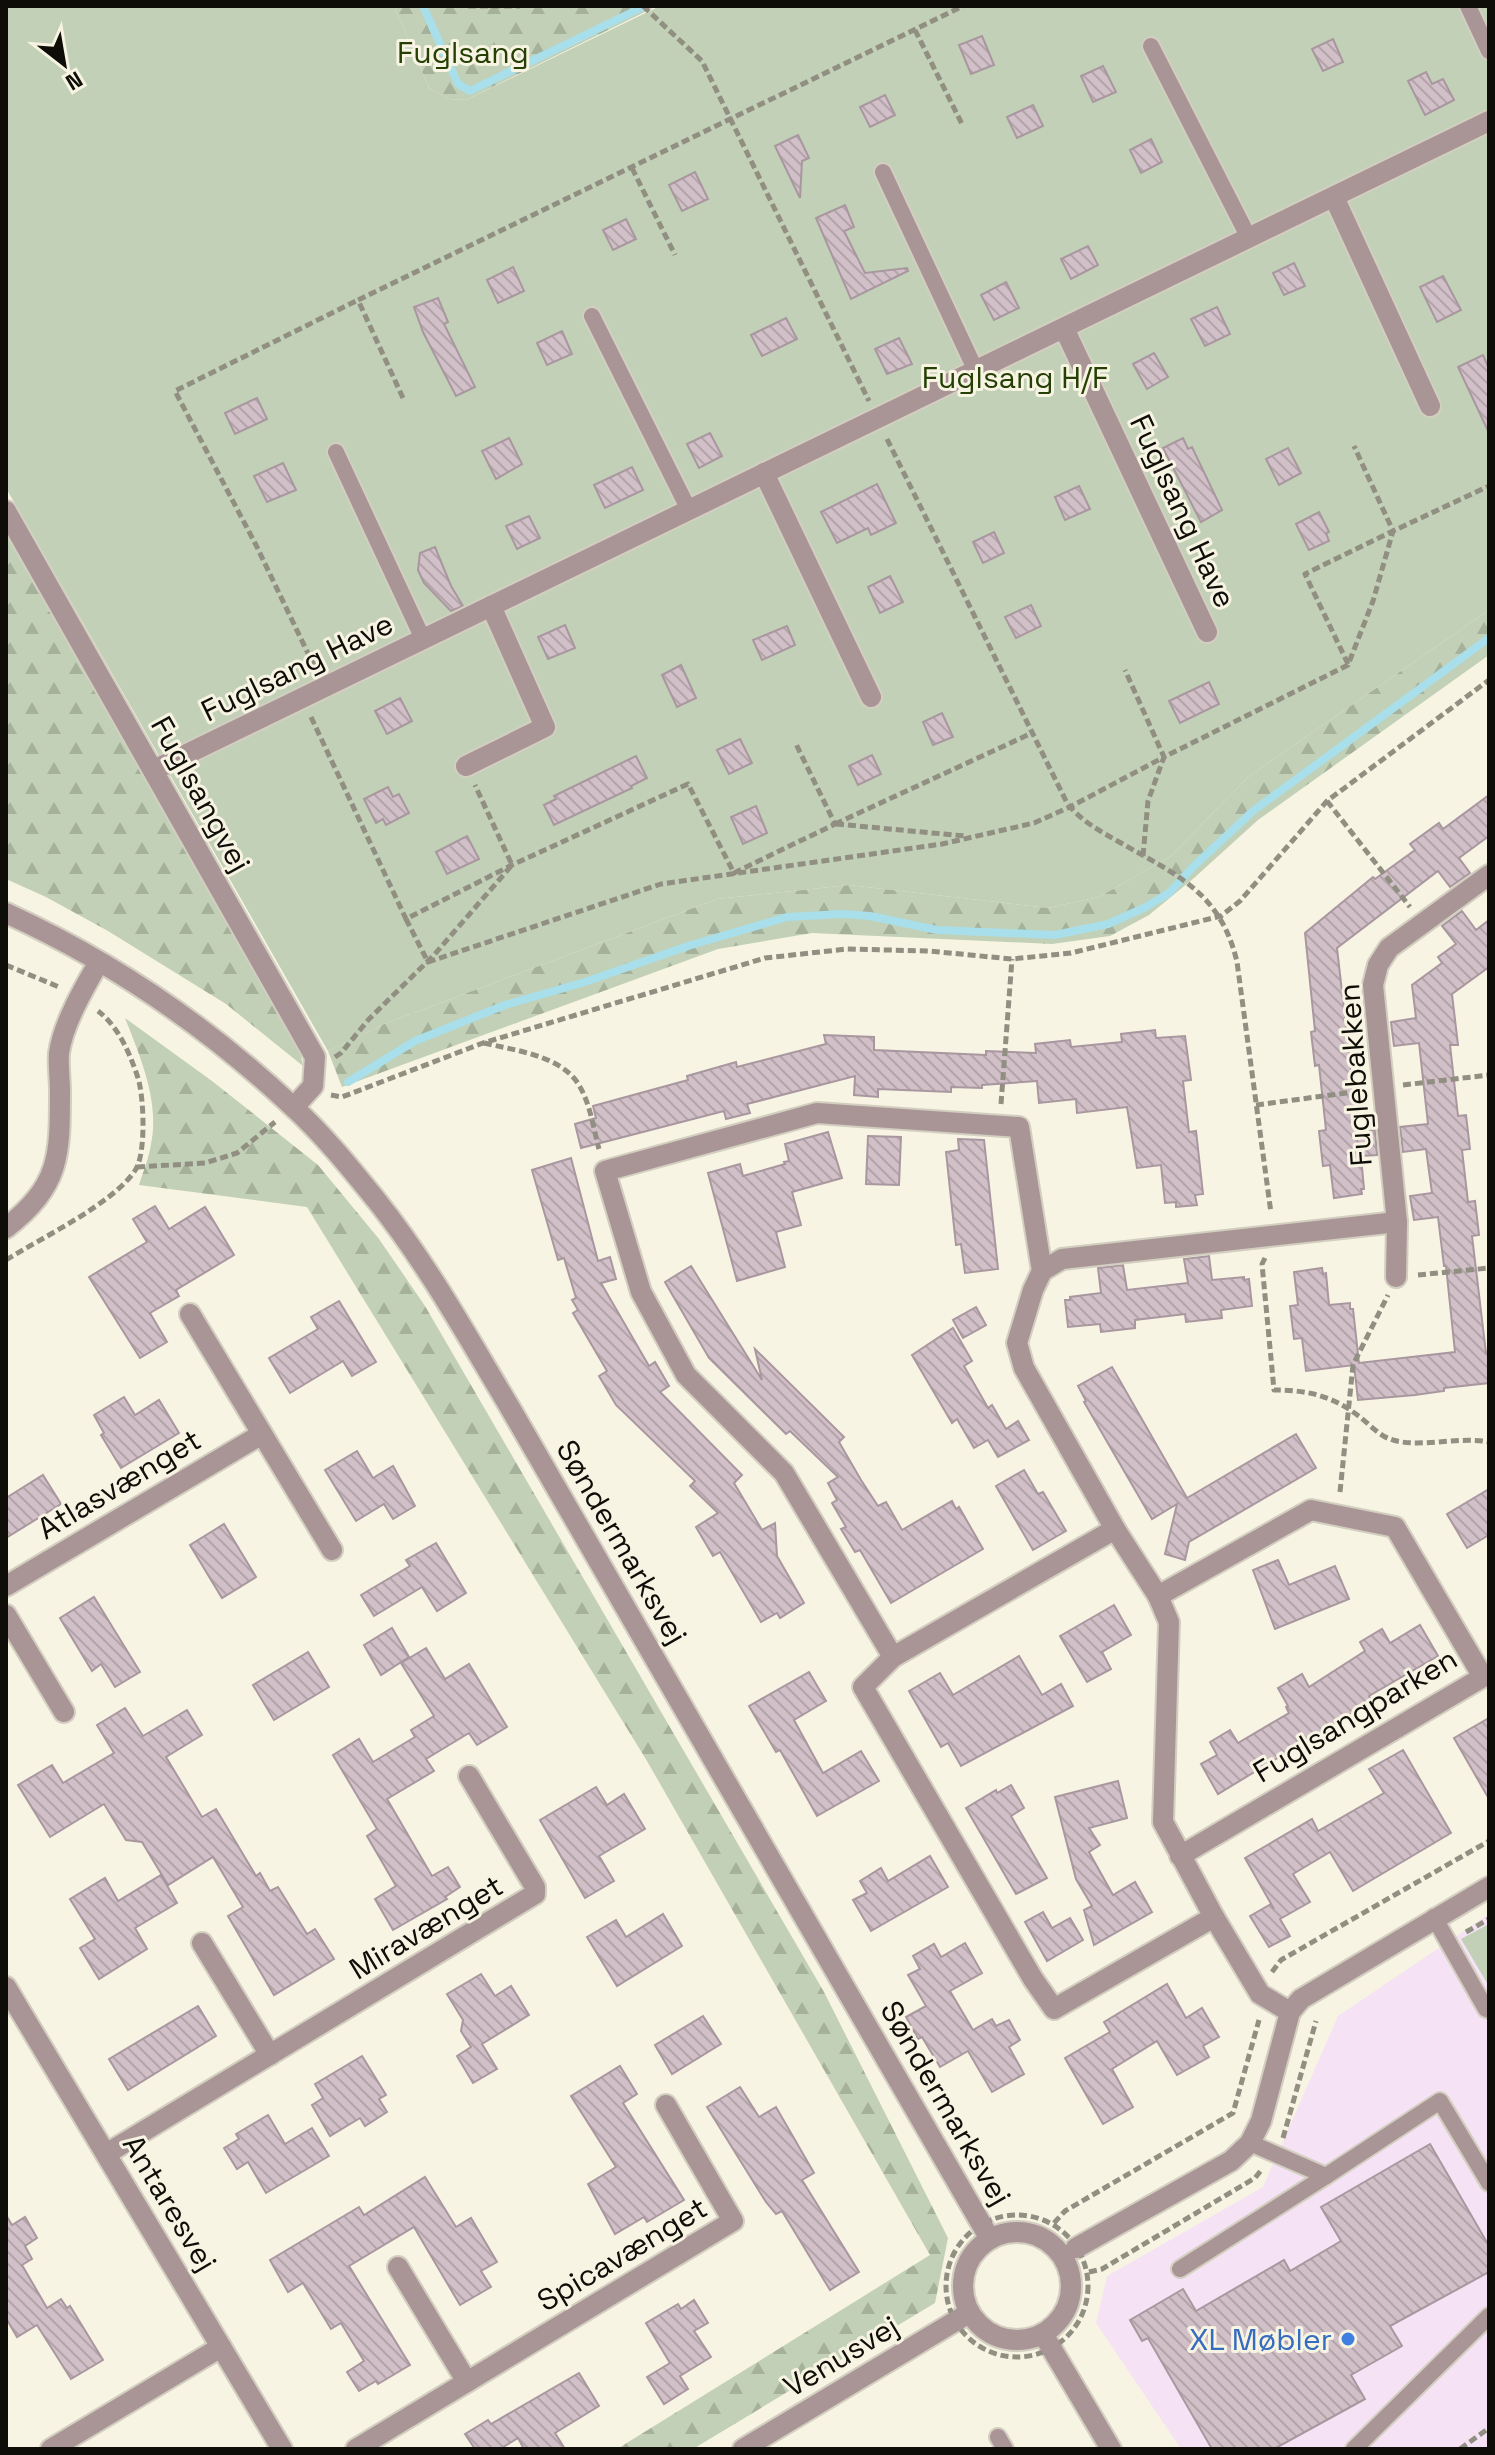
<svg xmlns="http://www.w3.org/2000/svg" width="1495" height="2455" viewBox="0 0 1495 2455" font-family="'Space Grotesk',sans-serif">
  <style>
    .commercial { fill: #f5e3f5 }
    .green { fill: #c1d0b6 }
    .forest { fill: url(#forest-firs) }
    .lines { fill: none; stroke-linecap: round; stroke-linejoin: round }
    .stream { stroke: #a9dfea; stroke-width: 8 }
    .building { fill: url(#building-back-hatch); stroke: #a9979f; stroke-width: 2 }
    .service-casing { stroke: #d3cfc0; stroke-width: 20 }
    .minor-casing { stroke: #d3cfc0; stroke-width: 24 }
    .tertiary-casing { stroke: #d3cfc0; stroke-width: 24 }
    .path { stroke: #918e82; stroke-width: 5; stroke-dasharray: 8 4; stroke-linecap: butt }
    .service { stroke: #aa9596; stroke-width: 16 }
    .minor { stroke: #aa9596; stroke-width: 20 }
    .tertiary { stroke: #aa9596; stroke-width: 20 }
    .shop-dot { fill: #3f7fe0; stroke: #f8f4e3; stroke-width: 3 }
    .labels { text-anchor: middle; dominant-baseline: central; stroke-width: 6; stroke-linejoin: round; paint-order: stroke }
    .park-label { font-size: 30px; fill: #253f05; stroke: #f8f4e3 }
    .street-label { font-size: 30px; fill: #0e0d07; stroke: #f8f4e3 }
    .shop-label { font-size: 30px; fill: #366cbe; stroke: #f8f4e3; text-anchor: end }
  </style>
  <defs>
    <pattern id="forest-firs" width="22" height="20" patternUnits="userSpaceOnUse" patternTransform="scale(2)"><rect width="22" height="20" fill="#c1d0b6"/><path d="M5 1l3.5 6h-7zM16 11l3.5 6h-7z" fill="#a5b19b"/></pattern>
    <pattern id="building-back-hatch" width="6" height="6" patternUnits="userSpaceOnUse" patternTransform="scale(2)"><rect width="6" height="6" fill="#d2c0c8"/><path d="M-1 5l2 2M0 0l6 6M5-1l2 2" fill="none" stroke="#b3a4aa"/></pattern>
  </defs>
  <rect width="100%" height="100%" fill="#f8f4e3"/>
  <polygon class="commercial" points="1489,1914 1489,2449 1181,2449 1096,2323 1107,2276 1263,2187 1338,2016"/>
  <g class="green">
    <polygon points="6,6 394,6 429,88 449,99 466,100 660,6 1489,6 1489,610 1248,777 1171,856 1099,897 1048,908 849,885 717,899 384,1024 328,1051 6,488"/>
    <polygon points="1489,1924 1489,1982 1487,1983 1461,1939"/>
  </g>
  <g class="forest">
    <polygon points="394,6 657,6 466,100 449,99 429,88"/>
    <polygon points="6,535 298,1043 303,1066 226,1004 108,931 46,897 6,879"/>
    <polygon points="1489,610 1489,655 1258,820 1194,878 1149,915 1110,936 1052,944 812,933 718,949 342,1087 328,1051 384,1024 717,899 849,885 1048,908 1099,897 1171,856 1248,777"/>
    <path d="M125 1018 212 1081 318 1165 379 1239 425 1306 824 1992 948 2238 935 2303 693 2449H617L930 2255 647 1761 307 1207 139 1185C143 1172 149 1158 151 1144 160 1102 140 1056 125 1018Z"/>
  </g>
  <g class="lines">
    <g class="stream">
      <polyline points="423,6 458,84 470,91 645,6"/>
      <polyline points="348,1082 415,1041 505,1005 585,982 688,946 787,917 843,914 870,916 937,930 1055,935 1108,924 1144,908 1169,893 1194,866 1253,811 1489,638"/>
    </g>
  </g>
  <g class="building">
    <polygon points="982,36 994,65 971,74 959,45"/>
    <polygon points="1333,39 1343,62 1323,71 1312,49"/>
    <polygon points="1103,66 1116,92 1093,102 1081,76"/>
    <polygon points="1426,72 1432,84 1443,79 1454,100 1425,115 1408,81"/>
    <polygon points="885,95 895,115 870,127 860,107"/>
    <polygon points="1033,105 1043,126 1017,138 1007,117"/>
    <polygon points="798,135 809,158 802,161 800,198 775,146"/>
    <polygon points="1151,139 1162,162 1141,173 1130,150"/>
    <polygon points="695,172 708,199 682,211 669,185"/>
    <polygon points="845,205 854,227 844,231 865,273 907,268 908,271 851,299 816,218"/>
    <polygon points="626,219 636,239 613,250 603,230"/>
    <polygon points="1088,246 1098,265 1071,279 1061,259"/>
    <polygon points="1294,263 1305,286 1284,295 1273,273"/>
    <polygon points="513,267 524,291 498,303 487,280"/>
    <polygon points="1443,276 1461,310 1437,322 1420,287"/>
    <polygon points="1006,282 1019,308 994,320 981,295"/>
    <polygon points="438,298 448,322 444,324 475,387 456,396 423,332 414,307"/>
    <polygon points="1217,307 1230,334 1205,346 1191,319"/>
    <polygon points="786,318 797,339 762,356 751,335"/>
    <polygon points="562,331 572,354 547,365 537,343"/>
    <polygon points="899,338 912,364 887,374 875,349"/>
    <polygon points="1154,353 1168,377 1147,389 1133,364"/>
    <polygon points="1483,355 1489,369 1489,433 1458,367"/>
    <polygon points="257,398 267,419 235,434 225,413"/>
    <polygon points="710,433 722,456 699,468 687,444"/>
    <polygon points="509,438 522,464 496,479 482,451"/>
    <polygon points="1183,438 1188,449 1192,447 1222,510 1201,522 1163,448"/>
    <polygon points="1288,448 1301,473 1279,485 1266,459"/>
    <polygon points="283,463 296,490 267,502 254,476"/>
    <polygon points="632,467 643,490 605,508 594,485"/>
    <polygon points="877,484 896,523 871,535 868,528 837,543 821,512"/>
    <polygon points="1079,486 1090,509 1065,520 1055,497"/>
    <polygon points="1319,512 1329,532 1326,533 1329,541 1309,550 1296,524"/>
    <polygon points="529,516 540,538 517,549 506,526"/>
    <polygon points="994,532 1004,553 983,563 973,542"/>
    <polygon points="435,547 451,586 463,606 451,611 424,583 418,570 420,553"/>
    <polygon points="890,576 903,602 880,613 868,587"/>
    <polygon points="1031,605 1041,626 1016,638 1005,617"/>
    <polygon points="565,625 575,648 548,659 538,637"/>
    <polygon points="787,626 795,645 762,660 753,640"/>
    <polygon points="681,665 696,698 677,707 662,675"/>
    <polygon points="1209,682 1219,704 1180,723 1169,701"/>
    <polygon points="400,698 412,721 387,734 375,711"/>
    <polygon points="942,713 953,737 933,745 923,722"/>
    <polygon points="740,739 752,763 729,774 717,750"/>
    <polygon points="872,755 881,774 858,785 849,766"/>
    <polygon points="636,756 647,778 631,786 632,788 554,825 544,805 556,799 554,796"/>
    <polygon points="388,787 393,797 399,794 409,813 386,825 383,819 376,823 364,799"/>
    <polygon points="1489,795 1489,836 1459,858 1470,873 1450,887 1438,871 1337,948 1358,1132 1375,1130 1377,1155 1361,1156 1364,1189 1361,1189 1362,1194 1334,1198 1330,1165 1323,1166 1319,1131 1326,1130 1319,1065 1315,1066 1311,1032 1315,1031 1305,933 1373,877 1375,879 1415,850 1410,844 1439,823 1443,829"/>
    <polygon points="756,806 767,833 743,844 731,817"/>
    <polygon points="467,836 479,859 447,874 436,852"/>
    <polygon points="1462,911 1476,930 1489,920 1489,967 1452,994 1458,1045 1450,1045 1458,1116 1466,1115 1470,1149 1462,1150 1468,1202 1475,1201 1479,1235 1472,1236 1486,1353 1489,1352 1489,1383 1444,1388 1444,1391 1415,1395 1358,1400 1354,1365 1306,1371 1302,1338 1294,1339 1290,1306 1298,1305 1294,1272 1322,1268 1323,1274 1326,1273 1329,1305 1350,1303 1350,1309 1353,1309 1359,1363 1455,1352 1446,1266 1444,1266 1438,1217 1414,1220 1410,1196 1432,1193 1426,1149 1403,1152 1400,1127 1428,1124 1419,1043 1394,1046 1391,1022 1416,1018 1412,985 1442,963 1438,957 1456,944 1442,926"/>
    <polygon points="1155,1030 1156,1038 1185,1036 1191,1080 1183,1081 1189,1132 1196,1131 1203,1194 1195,1195 1197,1205 1176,1207 1176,1202 1165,1203 1161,1165 1137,1168 1127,1107 1077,1113 1076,1099 1039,1103 1037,1081 982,1085 982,1088 951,1087 951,1092 878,1089 878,1097 854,1095 855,1076 747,1104 750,1113 726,1119 724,1111 581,1148 575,1124 596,1118 593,1106 688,1080 687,1076 736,1062 737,1067 826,1044 824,1035 874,1037 874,1050 986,1055 986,1051 1036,1053 1035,1044 1070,1040 1071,1047 1122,1042 1121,1034"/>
    <polygon points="828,1132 842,1178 792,1192 801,1225 776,1232 785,1267 737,1281 708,1173 740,1164 743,1176 785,1164 784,1162 789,1161 785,1144"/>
    <polygon points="868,1136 901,1137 899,1185 866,1184"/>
    <polygon points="958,1139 984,1140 998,1269 965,1273 961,1244 956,1245 946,1152 959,1150"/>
    <polygon points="571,1158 598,1261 610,1257 616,1279 601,1283 649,1366 655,1362 669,1386 660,1392 742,1475 734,1483 762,1530 775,1523 777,1556 804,1603 780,1618 777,1613 761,1622 720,1552 713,1556 696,1527 718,1513 690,1486 695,1481 616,1405 599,1376 607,1371 573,1313 578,1310 572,1300 576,1298 564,1258 558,1260 532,1170"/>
    <polygon points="155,1206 169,1229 205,1207 234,1255 176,1290 179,1296 150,1313 167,1342 140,1358 89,1277 147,1242 133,1219"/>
    <polygon points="1209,1256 1212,1280 1244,1277 1244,1280 1249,1279 1252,1306 1221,1310 1222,1318 1186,1322 1185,1314 1135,1320 1135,1328 1101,1332 1100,1324 1068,1327 1065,1300 1070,1300 1070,1297 1101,1293 1098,1268 1123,1265 1127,1290 1188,1283 1184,1259"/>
    <polygon points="691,1266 762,1380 755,1349 844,1437 839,1442 861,1480 878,1506 886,1502 902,1530 952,1501 956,1509 959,1507 983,1549 891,1603 860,1550 855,1552 841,1529 846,1527 832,1503 837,1500 828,1483 838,1477 790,1431 786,1434 709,1358 665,1282"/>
    <polygon points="339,1301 376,1362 352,1376 343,1361 290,1393 269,1358 318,1329 311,1317"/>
    <polygon points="976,1307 986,1325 963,1338 953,1320"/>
    <polygon points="953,1328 972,1361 964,1366 988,1408 992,1405 1006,1429 1018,1421 1029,1440 998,1457 988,1440 974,1448 957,1419 952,1423 912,1355"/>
    <polygon points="1112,1367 1187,1498 1296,1434 1316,1468 1189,1542 1185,1560 1165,1554 1177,1504 1152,1519 1084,1402 1086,1401 1078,1386"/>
    <polygon points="124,1397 135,1415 159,1400 179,1433 121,1468 101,1435 104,1433 94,1415"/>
    <polygon points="357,1451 373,1478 393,1466 415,1506 393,1519 384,1504 356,1521 325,1470"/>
    <polygon points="1024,1470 1038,1494 1043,1492 1066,1531 1033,1550 996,1486"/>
    <polygon points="43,1475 61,1504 6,1538 6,1498"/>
    <polygon points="1489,1489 1489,1535 1467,1548 1447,1514"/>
    <polygon points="224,1524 256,1577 222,1598 190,1545"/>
    <polygon points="436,1543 466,1593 437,1611 422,1587 374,1616 361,1595 410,1566 406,1560"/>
    <polygon points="1278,1560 1289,1585 1335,1566 1349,1599 1275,1629 1253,1570"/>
    <polygon points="94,1597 140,1672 115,1687 101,1664 92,1671 60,1618"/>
    <polygon points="1114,1605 1131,1635 1102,1652 1111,1669 1087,1682 1060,1636"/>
    <polygon points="1420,1625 1438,1656 1369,1696 1372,1701 1218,1794 1201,1764 1217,1755 1210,1742 1230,1730 1238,1743 1289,1713 1286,1707 1288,1706 1278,1688 1302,1674 1309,1687 1365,1651 1360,1642 1382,1629 1390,1643"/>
    <polygon points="392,1628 409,1657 381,1675 364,1645"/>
    <polygon points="426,1648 445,1679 469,1664 507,1727 477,1745 469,1733 426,1759 434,1771 387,1799 432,1876 448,1867 460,1887 445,1897 447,1899 393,1930 375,1899 396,1886 367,1836 377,1829 333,1755 359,1739 373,1762 415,1737 411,1730 434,1716 401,1663"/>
    <polygon points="308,1652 329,1687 274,1720 253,1685"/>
    <polygon points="1019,1656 1042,1695 1061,1684 1073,1706 961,1766 948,1743 941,1747 909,1691 940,1673 953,1695"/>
    <polygon points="809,1672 826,1701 794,1720 823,1773 861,1751 879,1781 817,1816 780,1750 776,1752 749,1706"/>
    <polygon points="125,1708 143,1736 187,1710 202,1735 166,1757 202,1817 216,1809 256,1876 260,1873 270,1891 278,1887 307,1934 315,1929 334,1959 274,1995 228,1916 243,1907 213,1857 168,1885 142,1842 126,1840 104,1804 50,1837 18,1785 52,1765 63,1783 114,1753 97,1725"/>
    <polygon points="1489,1718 1489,1799 1454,1738"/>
    <polygon points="1403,1750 1451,1833 1353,1891 1330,1852 1293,1874 1310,1902 1280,1919 1290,1936 1269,1947 1250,1916 1271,1904 1274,1909 1245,1858 1312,1819 1318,1831 1384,1793 1369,1769"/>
    <polygon points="1118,1781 1127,1818 1089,1828 1100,1845 1089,1852 1113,1895 1135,1882 1152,1912 1094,1945 1084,1910 1092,1906 1076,1879 1055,1797"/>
    <polygon points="1011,1785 1024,1808 1011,1816 1047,1878 1016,1894 966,1808 996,1790 997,1793"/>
    <polygon points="596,1787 607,1805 624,1794 645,1829 599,1856 614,1881 585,1898 540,1820"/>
    <polygon points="930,1856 948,1887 871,1931 853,1900 867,1893 860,1881 881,1868 888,1881"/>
    <polygon points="161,1875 177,1903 135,1928 147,1949 99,1979 80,1948 95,1939 70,1899 105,1878 118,1901"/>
    <polygon points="1043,1912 1052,1928 1070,1918 1083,1940 1047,1961 1025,1922"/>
    <polygon points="663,1914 682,1946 617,1986 587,1937 616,1920 626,1937"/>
    <polygon points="965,1943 982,1973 950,1991 973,2030 992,2019 996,2026 1009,2020 1020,2040 1009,2047 1024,2074 992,2092 968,2051 940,2067 922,2037 918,2039 906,2017 926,2006 908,1975 920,1969 913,1956 934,1944 941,1957"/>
    <polygon points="481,1974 495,1996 511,1986 529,2015 482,2044 497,2069 473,2083 457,2056 471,2047 461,2031 463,2020 447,1994"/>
    <polygon points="1167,1984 1186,2018 1202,2008 1219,2037 1203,2046 1209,2057 1177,2075 1157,2041 1112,2069 1133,2107 1103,2124 1065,2058 1110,2032 1104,2022"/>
    <polygon points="198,2006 216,2036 128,2090 109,2059"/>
    <polygon points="703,2016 721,2044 672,2074 655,2045"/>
    <polygon points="362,2056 386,2095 379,2099 387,2112 365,2126 360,2118 330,2136 312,2105 323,2098 315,2084"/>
    <polygon points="620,2066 637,2094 623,2103 684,2200 647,2222 644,2217 615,2234 588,2184 616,2167 571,2096"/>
    <polygon points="740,2087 759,2117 776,2107 814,2173 802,2180 859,2272 830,2290 782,2211 776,2214 766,2202 707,2107"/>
    <polygon points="268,2115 285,2144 312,2128 329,2156 266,2193 248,2162 237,2169 224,2148 239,2139 236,2134"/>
    <polygon points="1430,2144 1489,2246 1489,2272 1390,2326 1402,2346 1351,2375 1365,2399 1274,2449 1212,2449 1148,2338 1142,2341 1130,2320 1183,2289 1196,2311 1284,2260 1290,2271 1341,2241 1321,2207"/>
    <polygon points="425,2177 456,2227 471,2218 497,2262 481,2271 491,2287 460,2305 414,2227 349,2266 410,2365 378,2384 376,2381 359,2391 347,2372 364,2361 341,2323 331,2329 303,2283 288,2292 270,2260 359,2207 364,2215"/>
    <polygon points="6,2215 12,2225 25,2217 37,2238 25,2246 32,2259 22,2265 47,2308 61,2299 67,2308 70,2306 103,2360 71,2379 37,2325 17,2337 6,2318"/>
    <polygon points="694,2300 708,2323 694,2331 711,2357 680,2376 688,2389 664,2404 647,2377 670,2363 646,2323 678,2304 681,2309"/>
    <polygon points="579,2373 599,2406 555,2433 565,2449 524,2449 518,2438 500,2449 475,2449 465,2434 488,2420 491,2424"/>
  </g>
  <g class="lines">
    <g class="service-casing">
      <g id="service">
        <polyline points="1468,6 1489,51"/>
        <polyline points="1151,46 1249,238"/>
        <polyline points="883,172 976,371"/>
        <polyline points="592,316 689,510"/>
        <polyline points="336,452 423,639"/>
        <polyline points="1434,1917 1486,2009 1489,2010"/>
        <polyline points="1326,2176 1440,2101 1489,2183"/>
        <polyline points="1180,2269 1326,2176 1250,2143"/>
        <polyline points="998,2437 1005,2449"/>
        <polyline points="1354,2449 1489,2316"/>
      </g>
    </g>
    <g class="minor-casing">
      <g id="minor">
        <polyline points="1334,197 1430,406"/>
        <polyline points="1064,328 1207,632"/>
        <polyline points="764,473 871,697"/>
        <polyline points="6,511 315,1057 313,1086 294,1107"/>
        <polyline points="466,766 545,727 491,606"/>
        <polyline points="154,770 1489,121"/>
        <path d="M6 1228C60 1185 60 1157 60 1091 60 1079 58 1066 59 1053 63 1024 84 988 99 962"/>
        <polyline points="1396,1277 1397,1222 1373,985 1378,965 1389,948 1489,875"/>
        <polyline points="190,1314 332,1550"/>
        <polyline points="1115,1529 893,1657 863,1687 1033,1979 1054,2009 1214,1917"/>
        <polyline points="6,1586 262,1434"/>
        <polyline points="1158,1596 1311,1510 1395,1527 1483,1677 1180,1856"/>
        <polyline points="6,1615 64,1712"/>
        <polyline points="893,1657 784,1473 686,1375 641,1292 605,1171 817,1113 1019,1127 1042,1271"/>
        <polyline points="202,1943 270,2055"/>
        <polyline points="6,1987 282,2449"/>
        <polyline points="1290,2012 1260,1994 1214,1917 1163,1822 1169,1622 1158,1596 1115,1529 1024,1368 1017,1343 1033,1290 1042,1271 1062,1259 1397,1222"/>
        <polyline points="106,2154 535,1894 535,1887 469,1776"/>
        <polyline points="1076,2248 1231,2161 1250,2143 1261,2121 1290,2012 1301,1999 1489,1887"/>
        <polyline points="398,2267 467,2382"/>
        <polyline points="51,2449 221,2347"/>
        <polyline points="356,2449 733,2221 666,2105"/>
      </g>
    </g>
    <g class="tertiary-casing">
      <g id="tertiary">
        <path d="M6 913C111 961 208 1027 292 1106 323 1134 351 1169 377 1201 428 1265 467 1336 509 1406L990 2239"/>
        <circle cx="1017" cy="2286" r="54"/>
        <polyline points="1043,2334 1111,2449"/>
        <polyline points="743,2449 969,2313"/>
      </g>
    </g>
    <g class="path">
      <polyline points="468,6 520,6"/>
      <polyline points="643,6 702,61 869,401"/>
      <polyline points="915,30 963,126"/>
      <polyline points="632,168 675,255"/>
      <polyline points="403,398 358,300 963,6"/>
      <path d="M887 439 1067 803C1082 822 1100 831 1121 843 1177 875 1221 893 1237 962L1271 1213"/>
      <polyline points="1348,664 1305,574 1393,531 1354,446"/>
      <polyline points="315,668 256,545 175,391 358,300"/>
      <polyline points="311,717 406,919 512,865 688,784 734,873 835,824 795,742"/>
      <polyline points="1327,801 1410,907"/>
      <polyline points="835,824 1032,733"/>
      <polyline points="836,824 965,836"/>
      <polyline points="1143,856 1148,801 1164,757 1348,665 1373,601 1393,531 1489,486"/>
      <polyline points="406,919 428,962 661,884 942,844 1034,823 1070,807 1164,757 1125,670"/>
      <polyline points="6,965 59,987"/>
      <path d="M484 1043C513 1050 558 1055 577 1082 590 1101 593 1127 599 1149"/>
      <polyline points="335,1057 341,1053 369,1019 434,955 512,865 475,785"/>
      <polyline points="1403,1085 1489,1075"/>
      <polyline points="331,1095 342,1097 483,1043 765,958 847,949 929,951 1012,959 1071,953 1221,916 1240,901 1327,801 1489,680"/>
      <polyline points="1001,1104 1012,959"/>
      <polyline points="1256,1105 1361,1091"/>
      <polyline points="137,1167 205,1163 237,1153 275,1122"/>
      <path d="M1265 1258 1262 1264 1274 1390C1308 1390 1333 1396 1360 1417 1369 1424 1380 1436 1390 1439 1416 1449 1458 1436 1489 1442"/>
      <path d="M6 1260C41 1238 115 1203 136 1169 146 1152 144 1097 138 1078 130 1054 119 1027 98 1011"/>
      <polyline points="1418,1275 1489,1268"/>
      <polyline points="1340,1492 1353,1365 1388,1295"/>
      <polyline points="1466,1932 1489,1919"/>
      <polyline points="1272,1972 1281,1960 1489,1841"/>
      <polyline points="1283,2138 1316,2021"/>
      <circle cx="1017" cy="2286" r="71"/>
      <polyline points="1054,2223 1065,2211 1233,2113 1259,2020"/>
      <polyline points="1089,2272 1102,2269 1255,2178 1262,2169"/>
      <polyline points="1460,2449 1489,2428"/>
    </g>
    <use href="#service" class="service"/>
    <use href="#minor" class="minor"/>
    <use href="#tertiary" class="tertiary"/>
  </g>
  <circle class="shop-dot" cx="1348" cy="2339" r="8"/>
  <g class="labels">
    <g class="park-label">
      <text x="463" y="52">Fuglsang</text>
      <text x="1015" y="377">Fuglsang H/F</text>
    </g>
    <g class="street-label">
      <text transform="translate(1183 511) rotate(65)">Fuglsang Have</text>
      <text transform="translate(297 667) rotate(-26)">Fuglsang Have</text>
      <text transform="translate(201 794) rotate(61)">Fuglsangvej</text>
      <text transform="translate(1355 1075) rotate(-94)">Fuglebakken</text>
      <text transform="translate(119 1484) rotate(-31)">Atlasvænget</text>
      <text transform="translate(622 1542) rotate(60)">Søndermarksvej</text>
      <text transform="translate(1355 1715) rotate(-31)">Fuglsangparken</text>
      <text transform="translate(426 1927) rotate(-31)">Miravænget</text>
      <text transform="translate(946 2103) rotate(60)">Søndermarksvej</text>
      <text transform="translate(170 2203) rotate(59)">Antaresvej</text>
      <text transform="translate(622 2254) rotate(-31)">Spicavænget</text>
      <text transform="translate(841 2356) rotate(-31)">Venusvej</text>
    </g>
    <g class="shop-label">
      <text x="1332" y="2339">XL Møbler</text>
    </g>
  </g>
  <rect width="1495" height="2455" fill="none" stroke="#0e0d07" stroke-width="16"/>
  <g transform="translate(64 64) rotate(149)" stroke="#f8f4e3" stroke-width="6" paint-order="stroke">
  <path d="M0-6L14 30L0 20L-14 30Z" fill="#0e0d07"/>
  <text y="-12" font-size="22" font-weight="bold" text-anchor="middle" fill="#0e0d07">N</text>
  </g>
</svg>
